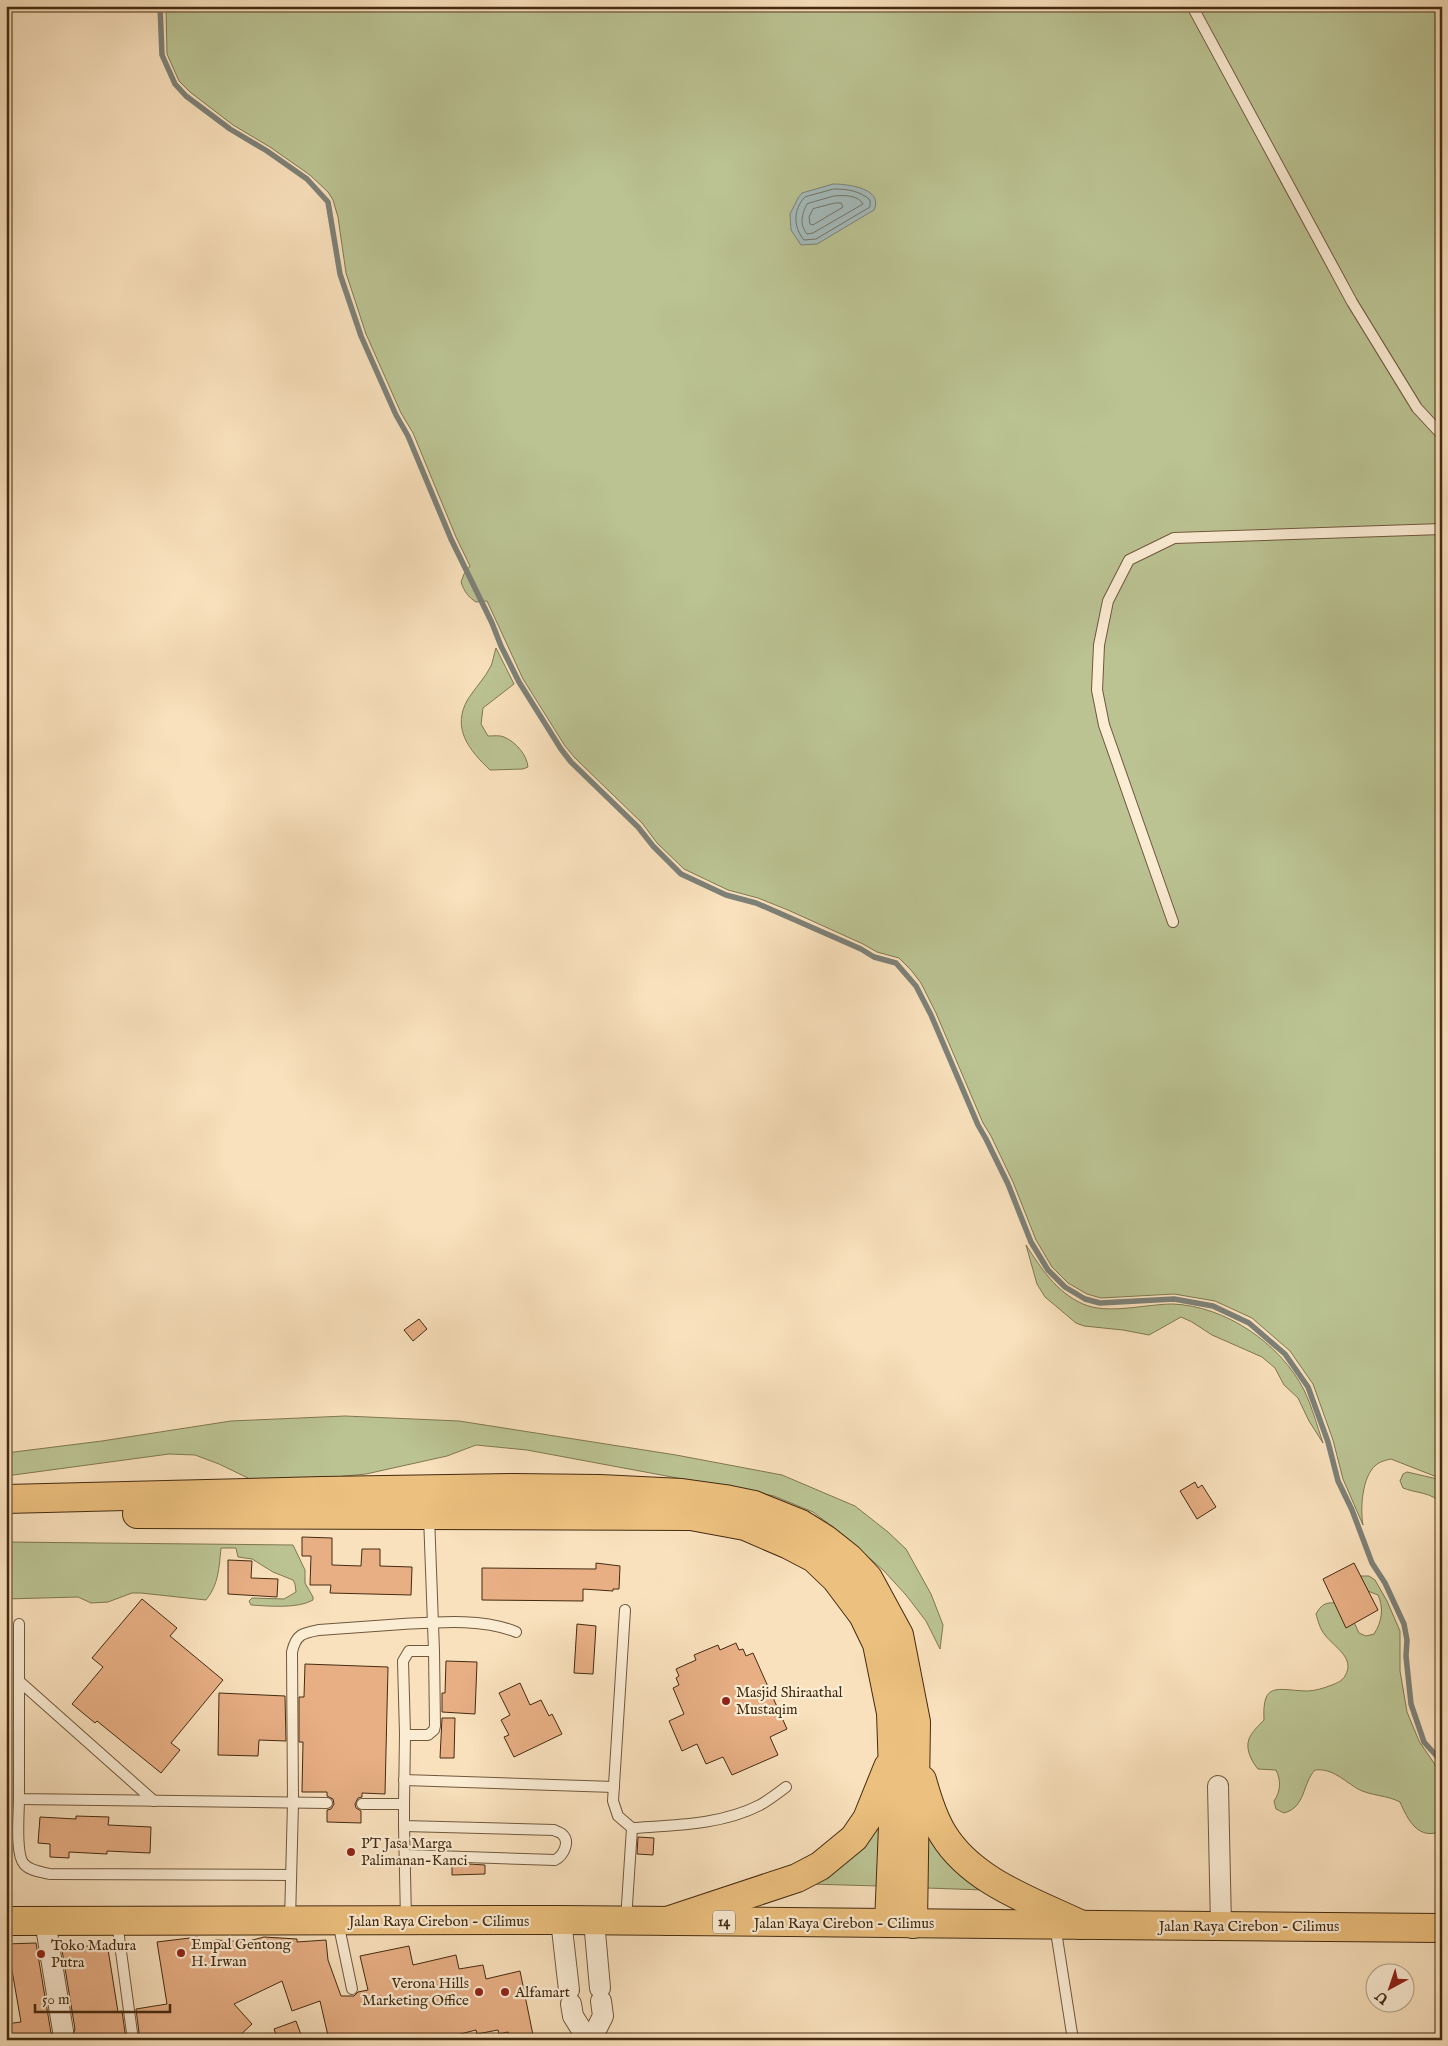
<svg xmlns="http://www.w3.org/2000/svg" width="1448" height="2046" viewBox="0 0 1448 2046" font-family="'IM FELL English',serif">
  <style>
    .green { fill: #bbc393; stroke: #807752 }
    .water { fill: #a3bbbc; stroke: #7d8178 }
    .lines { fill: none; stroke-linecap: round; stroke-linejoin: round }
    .shore { stroke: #747366; stroke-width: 1 }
    .stream { stroke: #7d8178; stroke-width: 5.5 }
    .building { fill: #e8af85; stroke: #442b11 }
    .service-casing { stroke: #71583c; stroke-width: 12 }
    .minor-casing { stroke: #71583c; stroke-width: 22 }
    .trunk-casing { stroke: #442b11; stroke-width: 30 }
    .motorway-casing { stroke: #442b11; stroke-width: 30 }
    .service { stroke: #fbecd4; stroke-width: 10 }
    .minor { stroke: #fbecd4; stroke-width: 20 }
    .trunk { stroke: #ecc07e; stroke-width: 28 }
    .motorway { stroke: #ecc07e; stroke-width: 28 }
    .poi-dot { fill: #8f2418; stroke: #fbecd4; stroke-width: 2 }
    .labels { text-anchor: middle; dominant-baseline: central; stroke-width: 4.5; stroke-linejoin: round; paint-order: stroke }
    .shield { fill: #fbecd4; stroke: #7b654c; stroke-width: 1 }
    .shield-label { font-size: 14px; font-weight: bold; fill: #442b11 }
    .poi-label { font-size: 15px; fill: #442b11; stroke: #fbecd4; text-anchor: start }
    .street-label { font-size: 15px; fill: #442b11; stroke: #fbecd4 }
  </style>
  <rect width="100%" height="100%" fill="#f9e1bd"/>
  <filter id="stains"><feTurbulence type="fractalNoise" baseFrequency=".004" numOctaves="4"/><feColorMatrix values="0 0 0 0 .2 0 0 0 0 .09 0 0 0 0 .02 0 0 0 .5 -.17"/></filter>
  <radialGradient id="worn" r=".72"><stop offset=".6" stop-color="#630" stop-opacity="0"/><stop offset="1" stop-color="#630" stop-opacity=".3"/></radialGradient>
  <g class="green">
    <path d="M166 6H1442V1479L1391 1459C1386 1460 1379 1462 1376 1465 1362 1476 1360 1509 1363 1525L1343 1479 1333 1440 1313 1384 1290 1351 1252 1318 1215 1301 1174 1294 1101 1298 1087 1294 1068 1283 1052 1267 1036 1240 1013 1182 991 1136 983 1123 936 1013 921 983 911 970 899 958 877 952 863 944 788 910 758 898 728 890 684 869 657 843 642 823 575 758 565 746 523 679 487 601 476 602C468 597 464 591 461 582L464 574 470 566 456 537 413 433 401 413 366 334 346 273 338 217 333 200 328 192 310 175 270 147 233 125 190 92 179 81 167 54Z"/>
    <path d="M496 648 514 684 483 708 481 724 488 736C493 736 500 735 504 737 516 742 527 755 528 767L523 769 490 770C469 750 451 728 468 699 475 688 485 678 491 666 493 661 494 654 496 648Z"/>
    <path d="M1026 1245C1041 1268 1056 1292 1083 1304 1108 1315 1145 1304 1173 1304 1225 1306 1280 1343 1304 1390 1312 1406 1317 1426 1323 1443L1309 1421 1298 1398 1284 1385 1275 1368 1262 1357 1212 1335 1192 1322 1181 1317 1149 1335 1123 1330 1084 1326 1076 1323 1045 1297 1037 1284Z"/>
    <polygon points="345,1416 459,1421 676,1455 782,1475 855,1506 888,1532 906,1549 931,1594 943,1625 940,1649 926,1621 906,1595 884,1571 846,1537 813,1512 774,1496 527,1450 476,1445 447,1456 366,1474 314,1479 250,1479 219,1464 195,1455 169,1454 6,1476 6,1453 102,1441 231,1421"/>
    <path d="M1407 1472 1442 1480V1504C1432 1492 1415 1493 1403 1488L1400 1481 1403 1474Z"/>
    <path d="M6 1542 293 1545 305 1570V1583L313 1597V1600C298 1609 267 1606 251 1605L249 1601 252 1598 284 1599 296 1592 295 1584 293 1580 273 1572 252 1559 238 1557 236 1548H221C219 1567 219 1584 206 1600L141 1593H132L108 1602 91 1603 78 1597 6 1599Z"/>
    <path d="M1361 1576H1369L1375 1580 1387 1601 1400 1631V1671L1407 1712 1419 1741 1442 1775V1831C1418 1841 1408 1820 1400 1802 1387 1795 1371 1796 1358 1789 1344 1781 1333 1768 1315 1770 1302 1784 1306 1807 1284 1813L1276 1809 1274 1801C1281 1791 1281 1780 1276 1770L1258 1769C1252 1762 1245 1749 1249 1739 1251 1733 1259 1725 1264 1720 1262 1681 1277 1690 1306 1691 1315 1691 1324 1688 1332 1685 1337 1683 1342 1681 1345 1676 1356 1658 1334 1647 1325 1635 1320 1629 1318 1621 1316 1614 1321 1605 1325 1602 1336 1603L1352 1618 1359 1633 1366 1636 1374 1634C1382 1622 1384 1608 1378 1595L1363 1589Z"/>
    <polygon points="882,1810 878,1886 810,1884"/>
    <polygon points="926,1831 984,1890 927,1888 926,1886"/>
  </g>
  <path class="water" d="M833 184C847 184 884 188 874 210L817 244 801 245 791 230 790 214 798 198 802 193Z"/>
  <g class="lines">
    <g class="shore">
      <path d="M834 189C848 189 860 191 870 200V207L816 239 804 240C793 227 793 209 805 197Z"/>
      <path d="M834 196C844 195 858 195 863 204L813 233 807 234C799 224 802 214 807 204Z"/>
      <polygon points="835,203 841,203 843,207 813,225 810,224 809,217 813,209"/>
    </g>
    <polyline class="stream" points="160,6 162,55 175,84 186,96 230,129 267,151 307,179 328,202 340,274 361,336 396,415 408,436 451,539 492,623 501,646 519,682 561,749 571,762 638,827 653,846 681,874 726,895 756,903 786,916 861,949 874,957 896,963 916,986 931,1015 978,1125 986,1139 1008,1184 1031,1242 1048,1270 1065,1287 1085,1299 1100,1303 1174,1299 1213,1306 1249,1323 1285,1354 1308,1387 1328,1442 1338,1481 1352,1510 1372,1563 1385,1583 1404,1624 1407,1640 1406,1656 1411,1704 1424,1742 1442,1762"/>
  </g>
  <g class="building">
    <polygon points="419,1319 427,1329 413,1341 404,1330"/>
    <polygon points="1195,1482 1198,1488 1202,1485 1216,1507 1197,1519 1180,1491"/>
    <polygon points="302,1537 332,1538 332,1565 361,1566 362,1549 380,1549 380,1566 412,1567 411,1595 330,1593 331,1585 310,1585 311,1556 302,1556"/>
    <polygon points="228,1560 252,1561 251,1578 278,1579 277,1597 228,1594"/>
    <polygon points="596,1563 620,1566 619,1589 613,1589 613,1591 583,1589 583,1601 482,1600 482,1568 596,1569"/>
    <polygon points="1354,1563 1378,1610 1346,1628 1323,1579"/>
    <polygon points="142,1599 177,1628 170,1636 223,1680 171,1743 180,1750 161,1773 97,1721 95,1723 72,1704 103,1667 92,1658"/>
    <polygon points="577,1624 596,1626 593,1674 574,1673"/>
    <polygon points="736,1643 739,1650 743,1649 746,1656 753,1653 787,1729 770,1737 778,1755 732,1775 723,1757 706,1764 697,1744 682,1751 669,1721 684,1714 673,1688 679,1685 676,1678 679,1676 676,1669 696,1660 694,1655 718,1645 720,1650"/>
    <polygon points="446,1661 477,1662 475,1714 442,1712 442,1693 445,1693"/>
    <polygon points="305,1664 388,1667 385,1794 362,1793 362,1797 358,1798 355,1804 356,1808 361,1811 361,1823 327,1822 327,1810 331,1809 334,1804 333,1799 327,1796 327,1792 302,1792 303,1742 299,1742 299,1697 304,1697"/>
    <polygon points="520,1683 530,1705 541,1700 549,1716 552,1714 562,1734 514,1757 504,1737 509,1735 501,1720 510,1715 499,1693"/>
    <polygon points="219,1693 285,1696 286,1741 259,1740 258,1756 218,1755"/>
    <polygon points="442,1718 455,1718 454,1758 440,1758"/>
    <polygon points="76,1816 109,1817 108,1825 151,1827 150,1853 107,1851 107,1854 69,1852 69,1858 50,1857 50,1844 38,1843 40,1817 76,1819"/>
    <polygon points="638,1837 654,1838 653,1855 637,1854"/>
    <polygon points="452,1863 485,1865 485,1874 452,1875"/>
    <polygon points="198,1937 198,1943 217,1940 245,1942 264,1937 297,1939 297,1942 326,1940 328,1960 341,1996 354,1996 358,1992 368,1990 360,1956 409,1946 413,1965 456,1955 459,1969 483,1965 486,1979 520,1971 534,2040 509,2040 508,2032 499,2034 498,2030 477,2034 476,2030 437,2040 329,2040 320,2001 292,2011 282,1981 234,2004 252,2024 235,2040 140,2040 136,2009 167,2004 157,1942"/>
    <polygon points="36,1943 51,2033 55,2040 6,2040 6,2024 21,2022 10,1959 6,1960 6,1944"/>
    <polygon points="75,1943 75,1948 107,1943 118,2012 122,2011 126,2040 71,2040 75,2029 61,1944"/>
    <polygon points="296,2021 303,2040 278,2040 274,2029"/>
  </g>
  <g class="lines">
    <g class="service-casing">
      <g id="service">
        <polyline points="1192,6 1352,302 1417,408 1442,435"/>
        <polyline points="1173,922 1104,725 1097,690 1099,645 1108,601 1129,560 1174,538 1442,529"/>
        <polyline points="429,1516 434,1651 435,1726 434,1730 428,1735 407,1735 405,1734 403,1661 409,1651 434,1651"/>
        <polyline points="625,1610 613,1801 618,1816 632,1828 626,1920"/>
        <polyline points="19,1624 19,1799 327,1803"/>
        <polyline points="19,1681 154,1801"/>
        <polyline points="404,1780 614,1787"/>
        <path d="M19 1799C19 1814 15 1854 24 1864 30 1871 41 1872 50 1874L291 1875"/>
        <path d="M362 1804H404V1826L554 1830C557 1832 560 1832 562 1834 571 1842 563 1856 555 1860L405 1855"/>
        <polyline points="404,1804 405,1734"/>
        <polyline points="404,1826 406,1920"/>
        <path d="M632 1828C675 1825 721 1825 760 1805 769 1800 778 1793 786 1787"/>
        <path d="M290 1920 293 1803 292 1652C296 1634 303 1633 319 1630 347 1628 375 1626 403 1624 438 1622 483 1618 516 1632"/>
        <polyline points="117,1922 133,2040"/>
        <polyline points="338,1922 352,1989"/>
        <polyline points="1055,1925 1073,2040"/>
      </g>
    </g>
    <g class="minor-casing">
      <g id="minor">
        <polyline points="1218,1786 1221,1926"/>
        <polyline points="561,1920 569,1990"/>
        <polyline points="45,1921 63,2031"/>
        <polyline points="594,1921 600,1988"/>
        <polyline points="571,2004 573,2016 588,2040"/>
        <polyline points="591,2040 603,2016 601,2001"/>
      </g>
    </g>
    <g class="trunk-casing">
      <polyline id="trunk" points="6,1921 561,1920 1442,1928"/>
    </g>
    <g class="motorway-casing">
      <g id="motorway">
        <polyline points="6,1499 323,1491 514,1488 600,1489 682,1493 725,1499 754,1505 801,1524 825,1539 849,1558 868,1578 899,1635 916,1722 913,1924"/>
        <polyline points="137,1514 691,1516 745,1526 789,1545 814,1558 836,1579 863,1615 877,1644 891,1713 894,1802 889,1923"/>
        <path d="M922 1780C927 1798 933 1818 943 1834 972 1882 1034 1902 1082 1925"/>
        <polyline points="667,1921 797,1878 820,1866 854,1838 867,1819 888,1767"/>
      </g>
    </g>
    <use href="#service" class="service"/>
    <use href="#minor" class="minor"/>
    <use href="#trunk" class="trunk"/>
    <use href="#motorway" class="motorway"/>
  </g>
  <g class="poi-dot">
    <circle cx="726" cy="1701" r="5"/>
    <circle cx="351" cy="1852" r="5"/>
    <circle cx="181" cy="1953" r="5"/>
    <circle cx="41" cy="1954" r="5"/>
    <circle cx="479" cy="1992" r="5"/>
    <circle cx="505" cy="1992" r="5"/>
  </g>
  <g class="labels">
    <rect class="shield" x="713" y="1910.5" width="22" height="23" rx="4"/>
    <g class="shield-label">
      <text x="724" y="1922">14</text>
    </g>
    <g class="poi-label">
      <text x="736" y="1692">Masjid Shiraathal<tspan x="736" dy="17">Mustaqim</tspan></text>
      <text x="361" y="1843">PT Jasa Marga<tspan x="361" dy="17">Palimanan-Kanci</tspan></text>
      <text x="191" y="1944">Empal Gentong<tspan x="191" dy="17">H. Irwan</tspan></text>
      <text x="51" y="1945">Toko Madura<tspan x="51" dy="17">Putra</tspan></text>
      <text x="469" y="1983" text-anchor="end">Verona Hills<tspan x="469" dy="17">Marketing Office</tspan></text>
      <text x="515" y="1992">Alfamart</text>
    </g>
    <g class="street-label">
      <text x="439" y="1921">Jalan Raya Cirebon - Cilimus</text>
      <text x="844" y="1923">Jalan Raya Cirebon - Cilimus</text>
      <text x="1249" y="1926">Jalan Raya Cirebon - Cilimus</text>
    </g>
  </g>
  <rect width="1448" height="2046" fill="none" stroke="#f9e1bd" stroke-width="25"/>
  <rect x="8" y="8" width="1433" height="2031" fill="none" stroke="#442b11" stroke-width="2.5"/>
  <rect x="12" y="12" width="1423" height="2021" fill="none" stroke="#442b11"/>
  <g transform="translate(1390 1988) rotate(220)"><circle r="24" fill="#fbecd4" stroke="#b29f86"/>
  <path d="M0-4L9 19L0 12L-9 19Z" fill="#8f2418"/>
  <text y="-8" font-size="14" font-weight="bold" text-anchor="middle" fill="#442b11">U</text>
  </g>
  <path d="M35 2004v8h135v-8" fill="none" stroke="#442b11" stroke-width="2.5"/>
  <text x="42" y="2004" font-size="15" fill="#442b11" stroke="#fbecd4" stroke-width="4" paint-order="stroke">50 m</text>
  <rect width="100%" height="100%" filter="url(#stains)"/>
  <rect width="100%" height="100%" fill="url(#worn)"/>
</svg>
